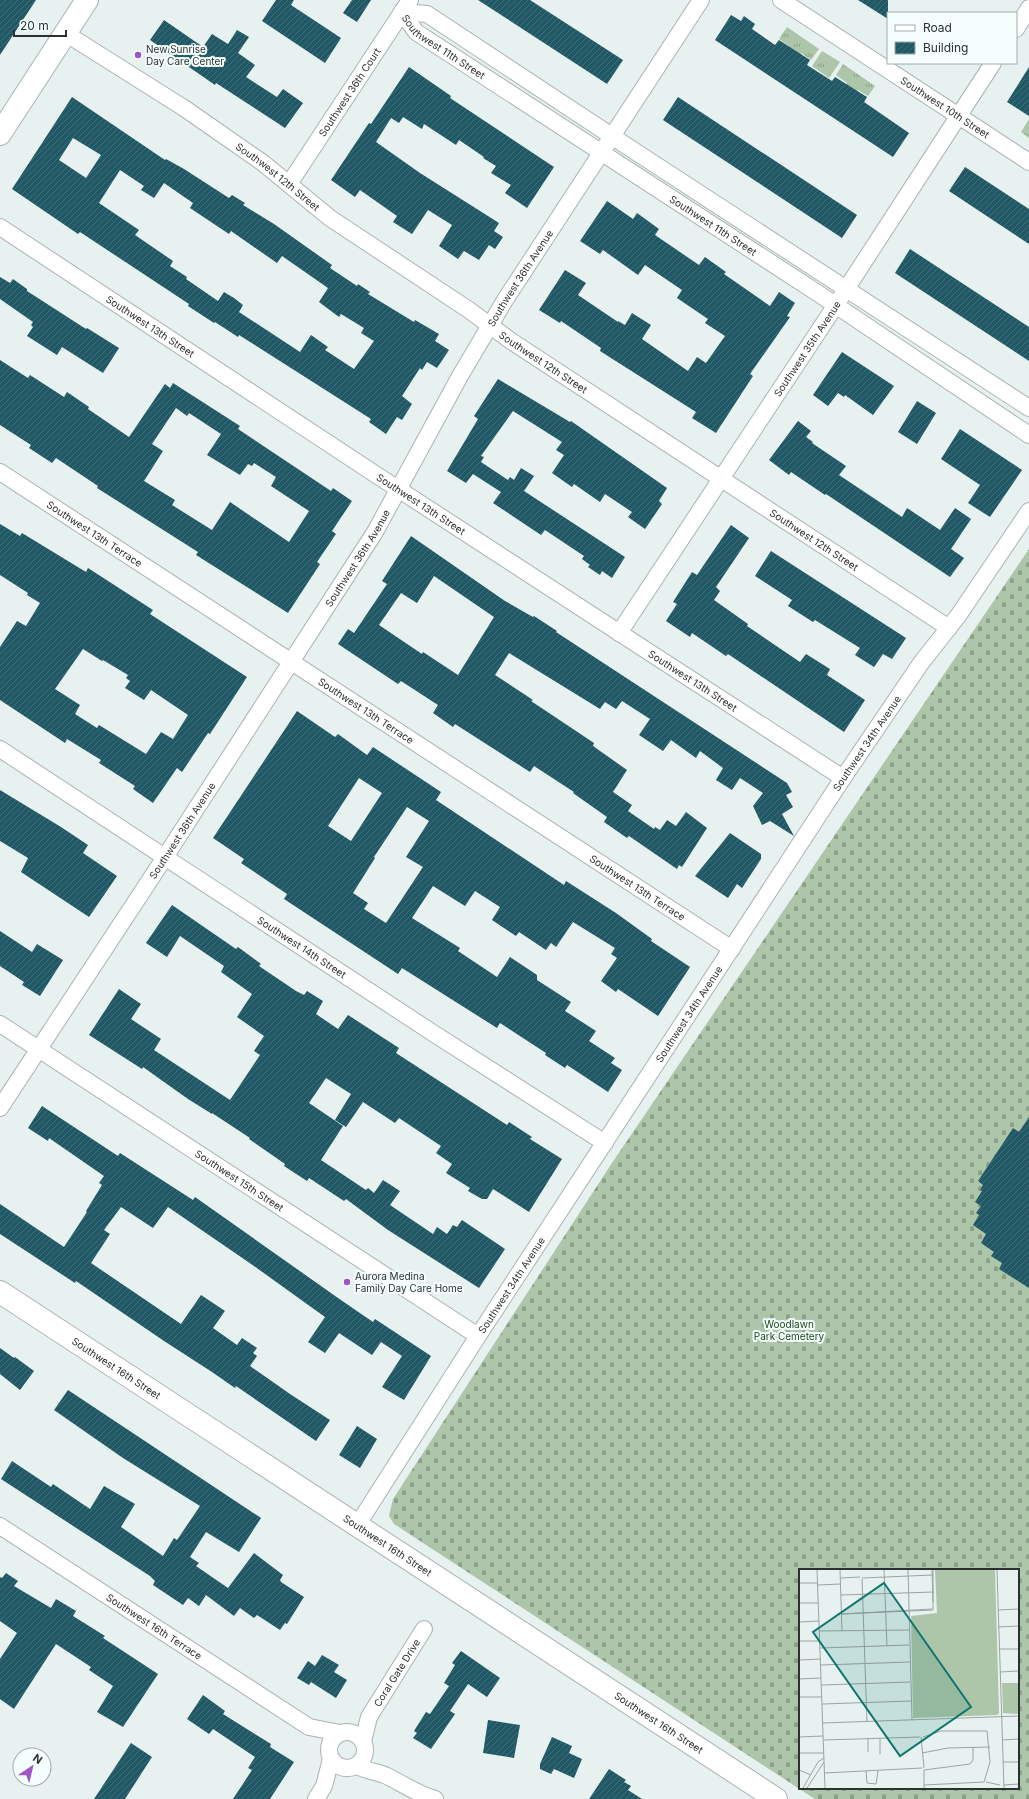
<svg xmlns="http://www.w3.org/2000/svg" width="1029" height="1799" viewBox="0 0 1029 1799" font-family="Inter,sans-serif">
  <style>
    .grass { fill: url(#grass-tufts) }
    .cemetery { fill: url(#cemetery-stones); fill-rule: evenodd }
    .building { fill: url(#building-hatch); fill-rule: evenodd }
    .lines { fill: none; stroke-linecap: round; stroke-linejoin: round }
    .street-casing { stroke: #a9b3b2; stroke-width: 18 }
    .secondary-casing { stroke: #a9b3b2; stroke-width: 24 }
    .street { stroke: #fff; stroke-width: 16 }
    .secondary { stroke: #fff; stroke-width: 22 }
    .poi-dot { fill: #9f55c8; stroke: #f4fefd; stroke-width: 1.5 }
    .labels { text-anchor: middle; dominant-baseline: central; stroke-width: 4; stroke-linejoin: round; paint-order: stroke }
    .street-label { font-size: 10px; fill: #2c3030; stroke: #f4fefd }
    .poi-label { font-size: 10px; fill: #2c3030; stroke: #f4fefd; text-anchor: start }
    .park-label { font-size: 10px; fill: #1c4615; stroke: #f4fefd }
    .inset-road { fill: none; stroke: #9ca4a3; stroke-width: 1 }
    .view { fill: #0f766e; fill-opacity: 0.15; stroke: #0f766e; stroke-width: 2 }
    .inset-edge { fill: none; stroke: #2c3030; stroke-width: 2 }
  </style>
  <defs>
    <pattern id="grass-tufts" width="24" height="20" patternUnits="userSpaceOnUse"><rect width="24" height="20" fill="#adc5a9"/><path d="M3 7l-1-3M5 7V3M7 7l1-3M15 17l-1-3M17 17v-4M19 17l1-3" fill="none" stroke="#8da08a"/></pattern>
    <pattern id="cemetery-stones" width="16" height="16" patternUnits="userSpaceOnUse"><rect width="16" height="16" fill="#adc5a9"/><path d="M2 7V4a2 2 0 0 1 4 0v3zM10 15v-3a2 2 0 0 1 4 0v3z" fill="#8da08a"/></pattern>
    <pattern id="building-hatch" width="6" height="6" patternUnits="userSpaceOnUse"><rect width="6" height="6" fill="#205865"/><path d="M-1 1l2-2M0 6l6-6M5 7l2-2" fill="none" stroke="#406d77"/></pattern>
  </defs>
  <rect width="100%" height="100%" fill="#e6f1f0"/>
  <g class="grass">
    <polygon points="787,27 819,49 811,60 801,53 798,58 786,51 789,46 779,39"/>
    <polygon points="822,51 840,62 829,78 812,66"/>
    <polygon points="843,64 875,86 868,96 858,90 854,94 844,87 847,83 836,75"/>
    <polygon points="1029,119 1029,138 1021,132"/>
  </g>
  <path class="cemetery" d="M1029 549V1799H815L394 1524 389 1516 393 1499 612 1163ZM800 1570H1018V1788H800Z"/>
  <g class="building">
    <polygon points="0,0 36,0 0,55"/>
    <polygon points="276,0 294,0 291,5 341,38 325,63 262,21"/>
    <polygon points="352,0 371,0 357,22 343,13"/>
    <polygon points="478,0 530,0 623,60 607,84"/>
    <polygon points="858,0 888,0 888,19"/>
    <polygon points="731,15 741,21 744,16 755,24 752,29 775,45 779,40 810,60 807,65 832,81 835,77 867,97 864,102 909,133 893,157 715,40"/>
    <polygon points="164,20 203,47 212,34 228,44 237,30 249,37 238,53 255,65 246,77 277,97 283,89 303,103 285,128 216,83 215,85 150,40"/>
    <polygon points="409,67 451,96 450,98 554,167 527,208 505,193 511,185 491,173 496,166 483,158 484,157 459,140 456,145 424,124 422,129 403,117 399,123 391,118 376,142 420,173 499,223 494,231 503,237 495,249 489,245 479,260 464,251 458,259 439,246 452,225 428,210 412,234 393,222 397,216 360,190 355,197 331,180 369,123 371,124"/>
    <polygon points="1029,67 1029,116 1007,102"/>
    <path d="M72 97 165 160 166 159 184 169 229 198 232 195 245 203 243 205 274 224 332 265 330 268 357 286 358 284 370 292 368 294 414 322 415 320 439 334 435 341 449 350 437 368 427 362 422 370 420 368 402 396 412 404 402 420 397 417 386 434 369 422 371 419 239 335 238 337 215 322 214 323 188 306 189 304 80 232 78 234 12 189ZM73 138 101 155 86 178 59 160ZM120 170 144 186 141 190 154 198 164 183 193 203 190 208 229 234 231 231 277 263 282 256 328 288 319 302 339 317 341 314 364 328 361 333 374 341 354 369 325 350 328 347 311 335 300 352 239 312 243 305 234 298 224 292 218 301 186 279 187 277 170 266 173 261 135 235 139 230 99 203Z"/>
    <polygon points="678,97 857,215 842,238 663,120"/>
    <polygon points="965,167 1029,209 1029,244 949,191"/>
    <polygon points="607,201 633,219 637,213 659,229 655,235 699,265 705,257 726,272 724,274 770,306 779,292 795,303 787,316 790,317 750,374 753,376 716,433 692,418 696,412 600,351 601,348 561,321 560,323 539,310 565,270 586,283 578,295 618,322 618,321 625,325 632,313 651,325 642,339 688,371 697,357 706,363 725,336 705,323 708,319 677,298 682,290 645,265 638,275 603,250 600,254 580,241"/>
    <polygon points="910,249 1029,327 1029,361 895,273"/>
    <polygon points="0,277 10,283 13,279 27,289 27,291 86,329 87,328 119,348 103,373 62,347 57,355 27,336 33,327 31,325 33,322 0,299"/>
    <polygon points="842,352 894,386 873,415 845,395 844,397 838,393 828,406 813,395"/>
    <path d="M0 360 28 378 30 375 64 397 67 392 89 407 88 409 129 437 165 384 170 388 173 383 240 426 238 429 331 491 333 488 352 501 332 531 336 534 317 562 320 564 288 613 196 555 198 552 97 488 98 486 56 458 52 463 29 448 31 445 0 425ZM176 408 187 416 189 413 221 434 207 455 240 475 248 464 252 466 254 463 276 477 271 486 309 511 289 542 230 502 212 530 172 505 175 500 144 481 163 451 152 444Z"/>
    <polygon points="498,379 570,422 571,421 667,488 659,501 662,504 645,529 628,517 632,512 605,494 600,502 574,484 572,487 552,473 564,455 556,450 562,442 513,411 481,456 484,457 481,462 508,480 510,477 514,480 521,468 534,476 524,491 625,557 612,578 602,571 600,575 588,567 590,565 582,559 584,556 545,530 541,535 493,503 501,492 473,474 466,483 447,471 478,419 474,416"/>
    <polygon points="917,401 936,413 917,444 898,432"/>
    <polygon points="798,421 811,431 806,437 813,442 812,443 846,466 839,475 902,517 907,508 940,530 955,508 971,519 951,549 964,558 950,577 826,494 825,495 791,472 789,475 769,460"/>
    <polygon points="960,429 1022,470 990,517 968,503 980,485 941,459"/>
    <path d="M0 524 20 536 22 533 86 572 88 568 153 610 150 614 247 677 210 734 208 733 182 772 177 768 153 803 133 789 135 786 99 763 101 760 67 739 65 743 0 700V647L17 621 26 626 40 603 27 595 28 593 0 575ZM83 649 102 661 103 660 128 675 126 678 130 681 125 688 144 700 151 690 188 715 173 739 161 732 146 754 99 725 97 728 75 714 80 705 55 689Z"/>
    <polygon points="731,525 749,538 716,587 720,591 714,600 748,624 747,626 800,662 806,654 830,669 827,675 865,700 844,732 728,654 726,656 692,633 690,637 666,621 677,604 673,602 692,572 697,575"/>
    <path d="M411 536 505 601 533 617 534 616 557 631 556 632 787 783 792 792 786 795 793 807 782 814 794 836 770 821 762 825 753 806 763 793 740 778 732 790 716 780 723 768 700 751 696 758 671 740 663 751 639 735 650 719 622 701 616 709 605 702 600 709 509 653 495 675 533 700 531 701 594 743 593 746 627 770 613 792 632 805 628 811 654 829 655 827 660 830 667 820 676 826 686 812 707 828 682 867 679 865 677 869 629 836 627 838 604 822 607 817 573 793 574 792 534 766 530 772 455 724 453 727 433 713 438 705 401 681 398 684 338 644 348 629 354 633 387 584 382 581ZM434 576 494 617 458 675 423 652 422 654 379 625 401 593 417 603Z"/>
    <polygon points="771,551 906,638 892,659 883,654 874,667 855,655 860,648 815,620 813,622 788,606 792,600 755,576"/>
    <path d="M297 711 335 737 338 734 367 755 373 747 441 792 436 800 564 885 566 881 616 913 652 939 651 941 690 967 658 1016 618 989 616 992 601 981 617 958 611 954 615 948 573 922 556 947 551 943 546 950 519 932 516 936 492 920 500 907 475 891 465 906 433 886 412 918 460 948 458 951 497 977 510 957 537 975V980L571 1002 565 1011 596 1031 589 1041 615 1058 611 1063 622 1070 608 1092 567 1065 565 1068 545 1055 546 1053 500 1023 497 1028 402 968 398 974 284 899 287 894 241 863 244 859 213 838ZM359 778 382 793 351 841 328 826ZM407 807 429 821 406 857 423 867 386 923 364 909 368 903 353 893 375 858 374 857Z"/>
    <polygon points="0,790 61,827 88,845 83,853 117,876 89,917 21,872 28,858 0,841"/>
    <polygon points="730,833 761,854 761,859 742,888 737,884 728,898 695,876"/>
    <polygon points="172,905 236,949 238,947 261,964 259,966 296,991 304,995 307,991 323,1001 316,1014 338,1029 348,1015 399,1048 396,1053 507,1125 509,1122 532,1137 530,1139 562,1159 529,1212 493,1189 487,1199 482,1199 468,1191 470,1188 446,1173 452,1164 436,1153 441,1146 399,1118 395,1123 363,1102 346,1127 335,1120 351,1094 326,1078 309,1103 343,1126 321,1160 366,1190 368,1188 374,1193 383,1180 400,1191 390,1205 433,1234 437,1227 447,1234 453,1225 457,1227 462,1220 505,1249 479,1288 388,1230 346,1199 344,1201 309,1178 307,1181 284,1166 285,1164 249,1139 250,1138 212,1113 212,1114 188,1099 143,1067 142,1069 89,1035 119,989 141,1004 131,1019 161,1039 154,1050 230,1100 260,1055 254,1051 264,1036 237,1017 252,994 221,972 224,966 180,936 167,957 146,943"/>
    <polygon points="0,931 32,952 37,944 63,960 40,996 22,985 24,982 0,966"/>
    <polygon points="42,1106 118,1156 120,1153 193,1200 195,1197 338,1298 373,1322 375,1319 431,1356 404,1400 382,1387 402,1356 381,1342 372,1355 339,1333 325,1353 308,1342 325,1317 254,1266 168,1207 153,1228 121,1207 104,1230 110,1234 91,1263 181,1324 201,1295 225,1311 213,1328 237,1345 242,1338 257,1348 253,1353 257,1356 250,1366 290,1394 330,1420 316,1441 236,1386 235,1388 212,1372 164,1341 76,1281 75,1283 0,1234 0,1204 64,1247 87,1212 86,1211 102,1185 99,1183 104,1176 49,1138 48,1141 28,1128"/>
    <polygon points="1029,1117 1029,1288 999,1269 1002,1263 991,1256 994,1252 981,1243 986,1234 973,1225 979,1215 976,1213 981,1206 975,1202 982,1191 980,1190 983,1185 978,1181 1013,1128 1019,1132"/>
    <polygon points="0,1348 14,1358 15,1357 34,1371 20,1390 0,1374"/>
    <polygon points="68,1390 261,1518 239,1552 206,1532 190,1557 199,1563 196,1566 228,1588 254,1553 283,1575 280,1580 281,1582 304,1597 287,1624 285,1623 280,1630 257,1615 254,1618 240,1608 234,1616 206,1595 199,1606 188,1598 183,1605 153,1585 155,1581 150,1576 1,1479 12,1461 51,1487 53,1484 90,1509 104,1486 135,1504 121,1527 163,1556 174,1538 177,1540 200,1506 123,1458 54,1410"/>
    <polygon points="357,1426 377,1439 360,1468 339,1455"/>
    <polygon points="6,1573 18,1581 14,1586 51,1608 56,1599 76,1611 73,1616 105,1636 103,1638 158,1674 123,1727 97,1712 113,1686 89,1670 91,1667 56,1644 14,1709 0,1699 0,1659 17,1633 0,1621 0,1577 2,1578"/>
    <polygon points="461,1651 500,1678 487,1697 468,1684 450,1711 455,1714 431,1749 413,1738 417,1733 414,1731 426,1712 430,1714 449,1686 444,1683 455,1665 452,1663"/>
    <polygon points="322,1655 339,1665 334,1672 347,1680 336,1698 311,1682 309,1685 297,1678 308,1661 315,1666"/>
    <polygon points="203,1695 225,1711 223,1714 271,1744 270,1747 294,1762 270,1799 233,1799 252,1770 248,1768 255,1757 213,1729 209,1734 187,1719"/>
    <polygon points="488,1720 520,1725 514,1758 483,1753"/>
    <polygon points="552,1737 572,1746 569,1753 582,1759 574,1778 554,1769 551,1774 540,1769 540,1764"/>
    <polygon points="131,1743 152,1757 125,1799 94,1799"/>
    <polygon points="609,1769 626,1780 624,1782 631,1786 628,1790 642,1799 589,1799"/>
  </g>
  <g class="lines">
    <g class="street-casing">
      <g id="street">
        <path id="s1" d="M781 0 1029 162"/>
        <path id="s2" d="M402 12 416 32 816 292 1029 435"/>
        <polyline points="402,12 427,14 639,154 1029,408"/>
        <polyline points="1016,29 1029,8"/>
        <path id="s3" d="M65 33 184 108 263 163 330 218 469 310 511 341 949 628"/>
        <path id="s4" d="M289 184 410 0"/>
        <path id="s5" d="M0 227 378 476 843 778"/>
        <path id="s6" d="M0 472 732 949"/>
        <path id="s7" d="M619 633 828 317 993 63"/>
        <path id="s8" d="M0 749 436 1035 605 1143"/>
        <path id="s9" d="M0 1024 478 1336"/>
        <path id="s10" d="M0 1108 165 857 375 532 460 376 505 300 701 0"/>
        <path id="s11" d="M358 1524 478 1336 843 778 921 663 958 616 1029 511"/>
        <path id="s12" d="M0 1526 309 1727 340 1733"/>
        <circle cx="347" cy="1750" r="18"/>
        <path id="s13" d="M363 1741 369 1717 424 1629"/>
        <path d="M357 1766C366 1771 379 1772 387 1776 403 1784 417 1794 435 1799"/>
        <polyline points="316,1799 324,1786 331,1759"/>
      </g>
    </g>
    <g class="secondary-casing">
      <g id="secondary">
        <polyline points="0,134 87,0"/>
        <path id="s14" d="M0 1292 776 1799"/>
      </g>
    </g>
    <use href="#street" class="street"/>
    <use href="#secondary" class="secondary"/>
  </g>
  <g class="poi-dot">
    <circle cx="138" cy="55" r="4"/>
    <circle cx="347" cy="1282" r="4"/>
  </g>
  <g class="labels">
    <g class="street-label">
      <text stroke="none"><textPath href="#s2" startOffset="55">Southwest 11th Street</textPath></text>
      <text stroke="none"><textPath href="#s4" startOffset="110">Southwest 36th Court</textPath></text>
      <text stroke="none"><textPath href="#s1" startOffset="196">Southwest 10th Street</textPath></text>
      <text stroke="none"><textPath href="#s3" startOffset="257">Southwest 12th Street</textPath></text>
      <text stroke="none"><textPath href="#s2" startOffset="379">Southwest 11th Street</textPath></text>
      <text stroke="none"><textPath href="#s10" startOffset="980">Southwest 36th Avenue</textPath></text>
      <text stroke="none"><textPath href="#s5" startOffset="180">Southwest 13th Street</textPath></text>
      <text stroke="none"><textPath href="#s7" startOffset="341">Southwest 35th Avenue</textPath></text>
      <text stroke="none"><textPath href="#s3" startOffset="581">Southwest 12th Street</textPath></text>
      <text stroke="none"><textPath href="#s5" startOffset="504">Southwest 13th Street</textPath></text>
      <text stroke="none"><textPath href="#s6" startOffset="113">Southwest 13th Terrace</textPath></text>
      <text stroke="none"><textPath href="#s3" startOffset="905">Southwest 12th Street</textPath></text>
      <text stroke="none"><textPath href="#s10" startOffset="656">Southwest 36th Avenue</textPath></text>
      <text stroke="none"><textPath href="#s5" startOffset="828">Southwest 13th Street</textPath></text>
      <text stroke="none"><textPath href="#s6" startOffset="437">Southwest 13th Terrace</textPath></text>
      <text stroke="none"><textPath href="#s11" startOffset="932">Southwest 34th Avenue</textPath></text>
      <text stroke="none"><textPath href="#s10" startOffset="332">Southwest 36th Avenue</textPath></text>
      <text stroke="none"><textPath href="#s6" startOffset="761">Southwest 13th Terrace</textPath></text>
      <text stroke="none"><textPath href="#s8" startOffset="361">Southwest 14th Street</textPath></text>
      <text stroke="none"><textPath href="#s11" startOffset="608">Southwest 34th Avenue</textPath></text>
      <text stroke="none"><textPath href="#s9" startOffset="286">Southwest 15th Street</textPath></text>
      <text stroke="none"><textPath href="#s11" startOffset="284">Southwest 34th Avenue</textPath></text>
      <text stroke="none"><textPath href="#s14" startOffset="139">Southwest 16th Street</textPath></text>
      <text stroke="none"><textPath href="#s14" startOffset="463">Southwest 16th Street</textPath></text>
      <text stroke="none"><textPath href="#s12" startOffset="184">Southwest 16th Terrace</textPath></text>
      <text stroke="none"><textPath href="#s13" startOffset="77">Coral Gate Drive</textPath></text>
      <text stroke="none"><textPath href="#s14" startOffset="787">Southwest 16th Street</textPath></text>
    </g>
    <g class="poi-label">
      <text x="146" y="49">New Sunrise<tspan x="146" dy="12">Day Care Center</tspan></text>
      <text x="355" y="1276">Aurora Medina<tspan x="355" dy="12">Family Day Care Home</tspan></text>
    </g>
    <g class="park-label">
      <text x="789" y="1324">Woodlawn<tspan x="789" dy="12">Park Cemetery</tspan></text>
    </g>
  </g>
  <g transform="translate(799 1569)">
    <rect width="220" height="220" fill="#e6f1f0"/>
    <path d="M136 1H196L200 144 198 146 114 149 112 47 138 44Z" fill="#adc5a9"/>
    <path d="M203 114H220V145L204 144Z" fill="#adc5a9"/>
    <path class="inset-road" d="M18 1 26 219M41 1 43 62M85 1 88 77M109 1 113 151M133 1 134 33M198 1 205 219M42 9 61 8M63 9 134 6M63 10 68 153M0 14H19M19 16 42 15M42 26 135 23M0 34H19M134 41V1M199 41 220 40M43 45 134 41M43 45 133 40M0 53 20 52M199 58 220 57M20 62 110 61M0 72H21M21 79 110 76M200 80H220M0 91 22 90M22 96 111 93M201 103 220 102M0 110 22 109M23 116 111 113M0 128H23M23 135 112 132M24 154 220 147M0 168 24 167M122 168 125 199M124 168 142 162H188L191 193 185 213M69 169V183M81 169V185M25 171 121 168M203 171 220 170M0 184H25M123 184 149 179 191 178M204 193H220M0 201 12 206M125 201 171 195 174 191V178M125 201V219M67 202 68 214 77 215 79 202M25 204 123 199M187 213 201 216M125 216 185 213M205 216 220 215M4 219 19 193 25 189M8 219 25 193"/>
    <path class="view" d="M85 14 172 138 101 187 14 63Z"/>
    <rect width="220" height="220" class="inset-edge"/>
  </g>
  <rect x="887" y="12" width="130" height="52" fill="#f4fefd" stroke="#a4acab"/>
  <rect x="895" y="25" width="20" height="6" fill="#ffffff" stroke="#a4acab"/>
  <text x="923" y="32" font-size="12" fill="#2c3030">Road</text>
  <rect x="895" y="42" width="20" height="12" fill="url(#building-hatch)" stroke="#a4acab"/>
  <text x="923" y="52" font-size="12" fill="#2c3030">Building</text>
  <g transform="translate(32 1767) rotate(35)"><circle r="19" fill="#f4fefd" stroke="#a4acab"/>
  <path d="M0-3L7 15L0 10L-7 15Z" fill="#9f55c8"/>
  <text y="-6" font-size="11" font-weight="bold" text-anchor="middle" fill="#2c3030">N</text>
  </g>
  <path d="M14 30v6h52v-6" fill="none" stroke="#2c3030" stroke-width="2"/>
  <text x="20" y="30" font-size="12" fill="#2c3030" stroke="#f4fefd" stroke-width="3" paint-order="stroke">20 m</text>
</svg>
